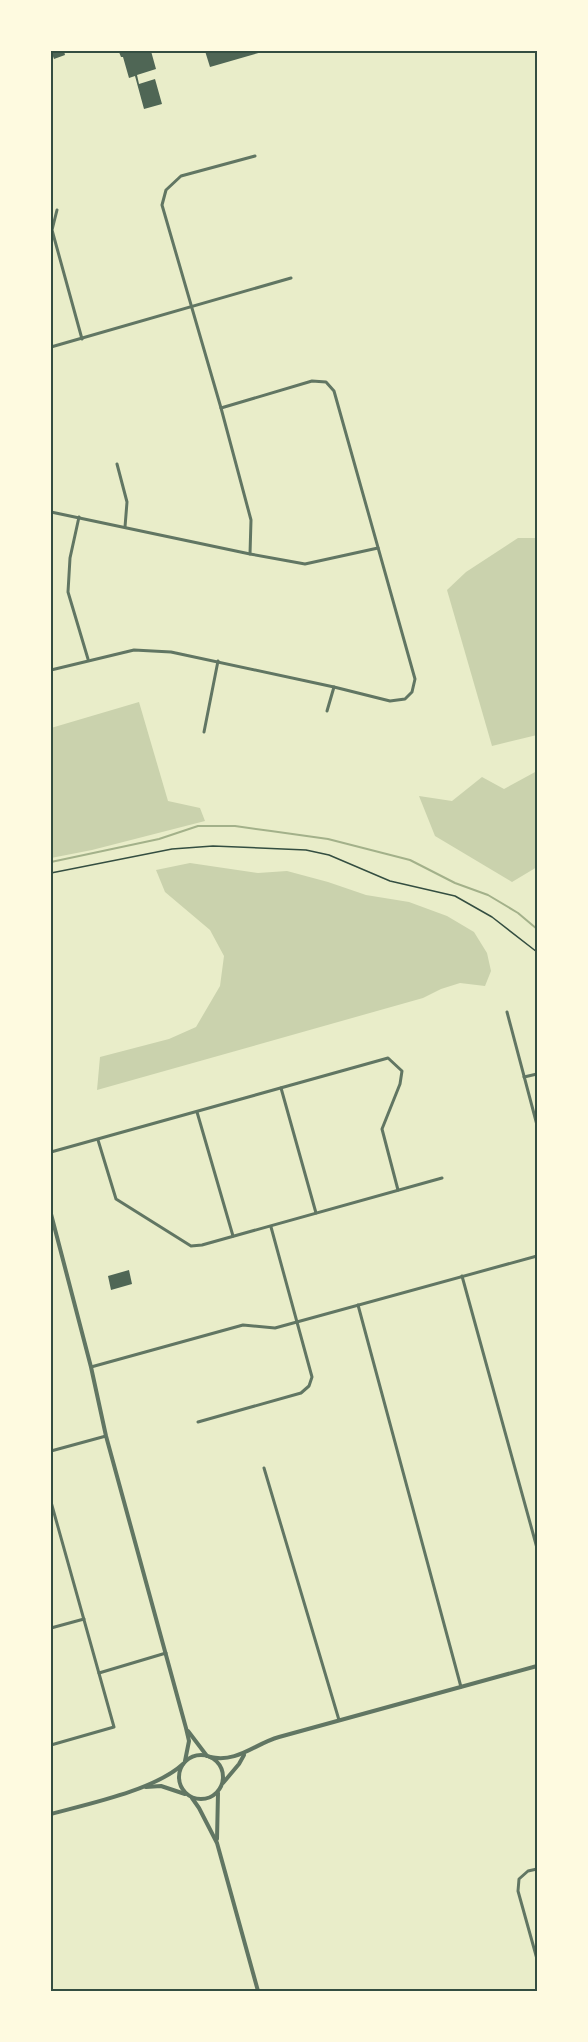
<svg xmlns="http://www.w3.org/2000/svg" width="588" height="2042" viewBox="0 0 588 2042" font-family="Figtree,sans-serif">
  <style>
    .green { fill: #cad2ad }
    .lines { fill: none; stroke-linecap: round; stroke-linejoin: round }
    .stream { stroke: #a3b18a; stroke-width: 2 }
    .building { fill: #4f6655 }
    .path { stroke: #344e41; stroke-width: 1.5 }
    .minor { stroke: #617663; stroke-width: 3 }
    .tertiary { stroke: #617663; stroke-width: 4 }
    .neatline { fill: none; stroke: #344e41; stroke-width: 2 }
  </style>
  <rect width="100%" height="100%" fill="#e9edc9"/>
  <g class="green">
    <polygon points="518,538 537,538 537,735 492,746 447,590 466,572"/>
    <polygon points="139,702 168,801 200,808 205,821 92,850 51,858 51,728"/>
    <polygon points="537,771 537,867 512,882 435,836 419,796 452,801 482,777 504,789"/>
    <polygon points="190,863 258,873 287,871 328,882 366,895 409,902 447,916 474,932 487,953 491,971 485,986 460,983 441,989 423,998 97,1090 100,1057 169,1039 196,1027 220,986 224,956 210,930 165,892 156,870"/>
  </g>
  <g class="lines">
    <polyline class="stream" points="51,862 159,839 198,826 235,826 271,831 328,839 410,860 455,883 488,895 518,913 537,929"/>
  </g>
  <g class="building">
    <polygon points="51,51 64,51 65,55 54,59"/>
    <polygon points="124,51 151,51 156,69 137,75 139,84 155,79 162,104 144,109 135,76 129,78 123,57 121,57 119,52"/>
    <polygon points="205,51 262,51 262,52 210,67"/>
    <polygon points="129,1270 132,1284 111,1290 108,1276"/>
  </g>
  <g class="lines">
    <polyline class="path" points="51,873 172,849 213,846 306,850 329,855 390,881 455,896 492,917 537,952"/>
    <g class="minor">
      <polyline points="57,210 52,230 82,339"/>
      <polyline points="51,347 291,278"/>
      <polyline points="117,464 127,502 125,527"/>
      <polyline points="51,512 250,554 305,564 378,548"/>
      <polyline points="79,517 70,558 68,592 88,659"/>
      <polyline points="250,554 251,520 221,408 162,205 166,190 181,176 255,156"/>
      <polyline points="51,670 134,650 171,652 334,687 390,701 405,699 412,692 415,679 334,391 326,382 312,381 221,408"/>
      <polyline points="327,711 334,687"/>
      <polyline points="204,732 218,661"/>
      <polyline points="507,1012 537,1125"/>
      <polyline points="524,1077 537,1074"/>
      <polyline points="281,1088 316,1213"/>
      <polyline points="197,1112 233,1236"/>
      <polyline points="98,1140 116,1199 191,1246 202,1245 442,1178"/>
      <polyline points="51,1152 388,1058 402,1071 400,1084 382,1129 398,1190"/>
      <polyline points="462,1276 537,1548"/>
      <polyline points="358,1305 461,1687"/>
      <polyline points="91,1367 243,1325 275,1328 537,1256"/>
      <polyline points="198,1422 301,1393 309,1386 312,1377 271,1227"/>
      <polyline points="51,1451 106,1436"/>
      <polyline points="264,1468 339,1720"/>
      <polyline points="51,1502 114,1727 51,1745"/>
      <polyline points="51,1628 84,1619"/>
      <polyline points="99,1673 166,1653"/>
      <polyline points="537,1869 528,1871 519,1879 518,1891 537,1959"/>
    </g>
    <g class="tertiary">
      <polyline points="51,1214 91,1367 106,1436 186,1728 189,1741 185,1761"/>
      <polyline points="188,1731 207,1756"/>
      <circle cx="201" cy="1777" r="22"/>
      <path d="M210 1757C238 1763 254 1744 279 1737 365 1713 451 1690 537 1666"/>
      <polyline points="223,1783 239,1764 244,1755"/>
      <polyline points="146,1787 161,1786 185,1794"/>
      <polyline points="192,1798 199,1808 217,1843 258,1991"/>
      <path d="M51 1814C88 1804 155 1790 183 1764"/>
      <polyline points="217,1839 218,1793"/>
    </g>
  </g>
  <rect width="588" height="2042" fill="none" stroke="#fefae0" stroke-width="105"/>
  <rect x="52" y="52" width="484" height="1938" class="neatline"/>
</svg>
